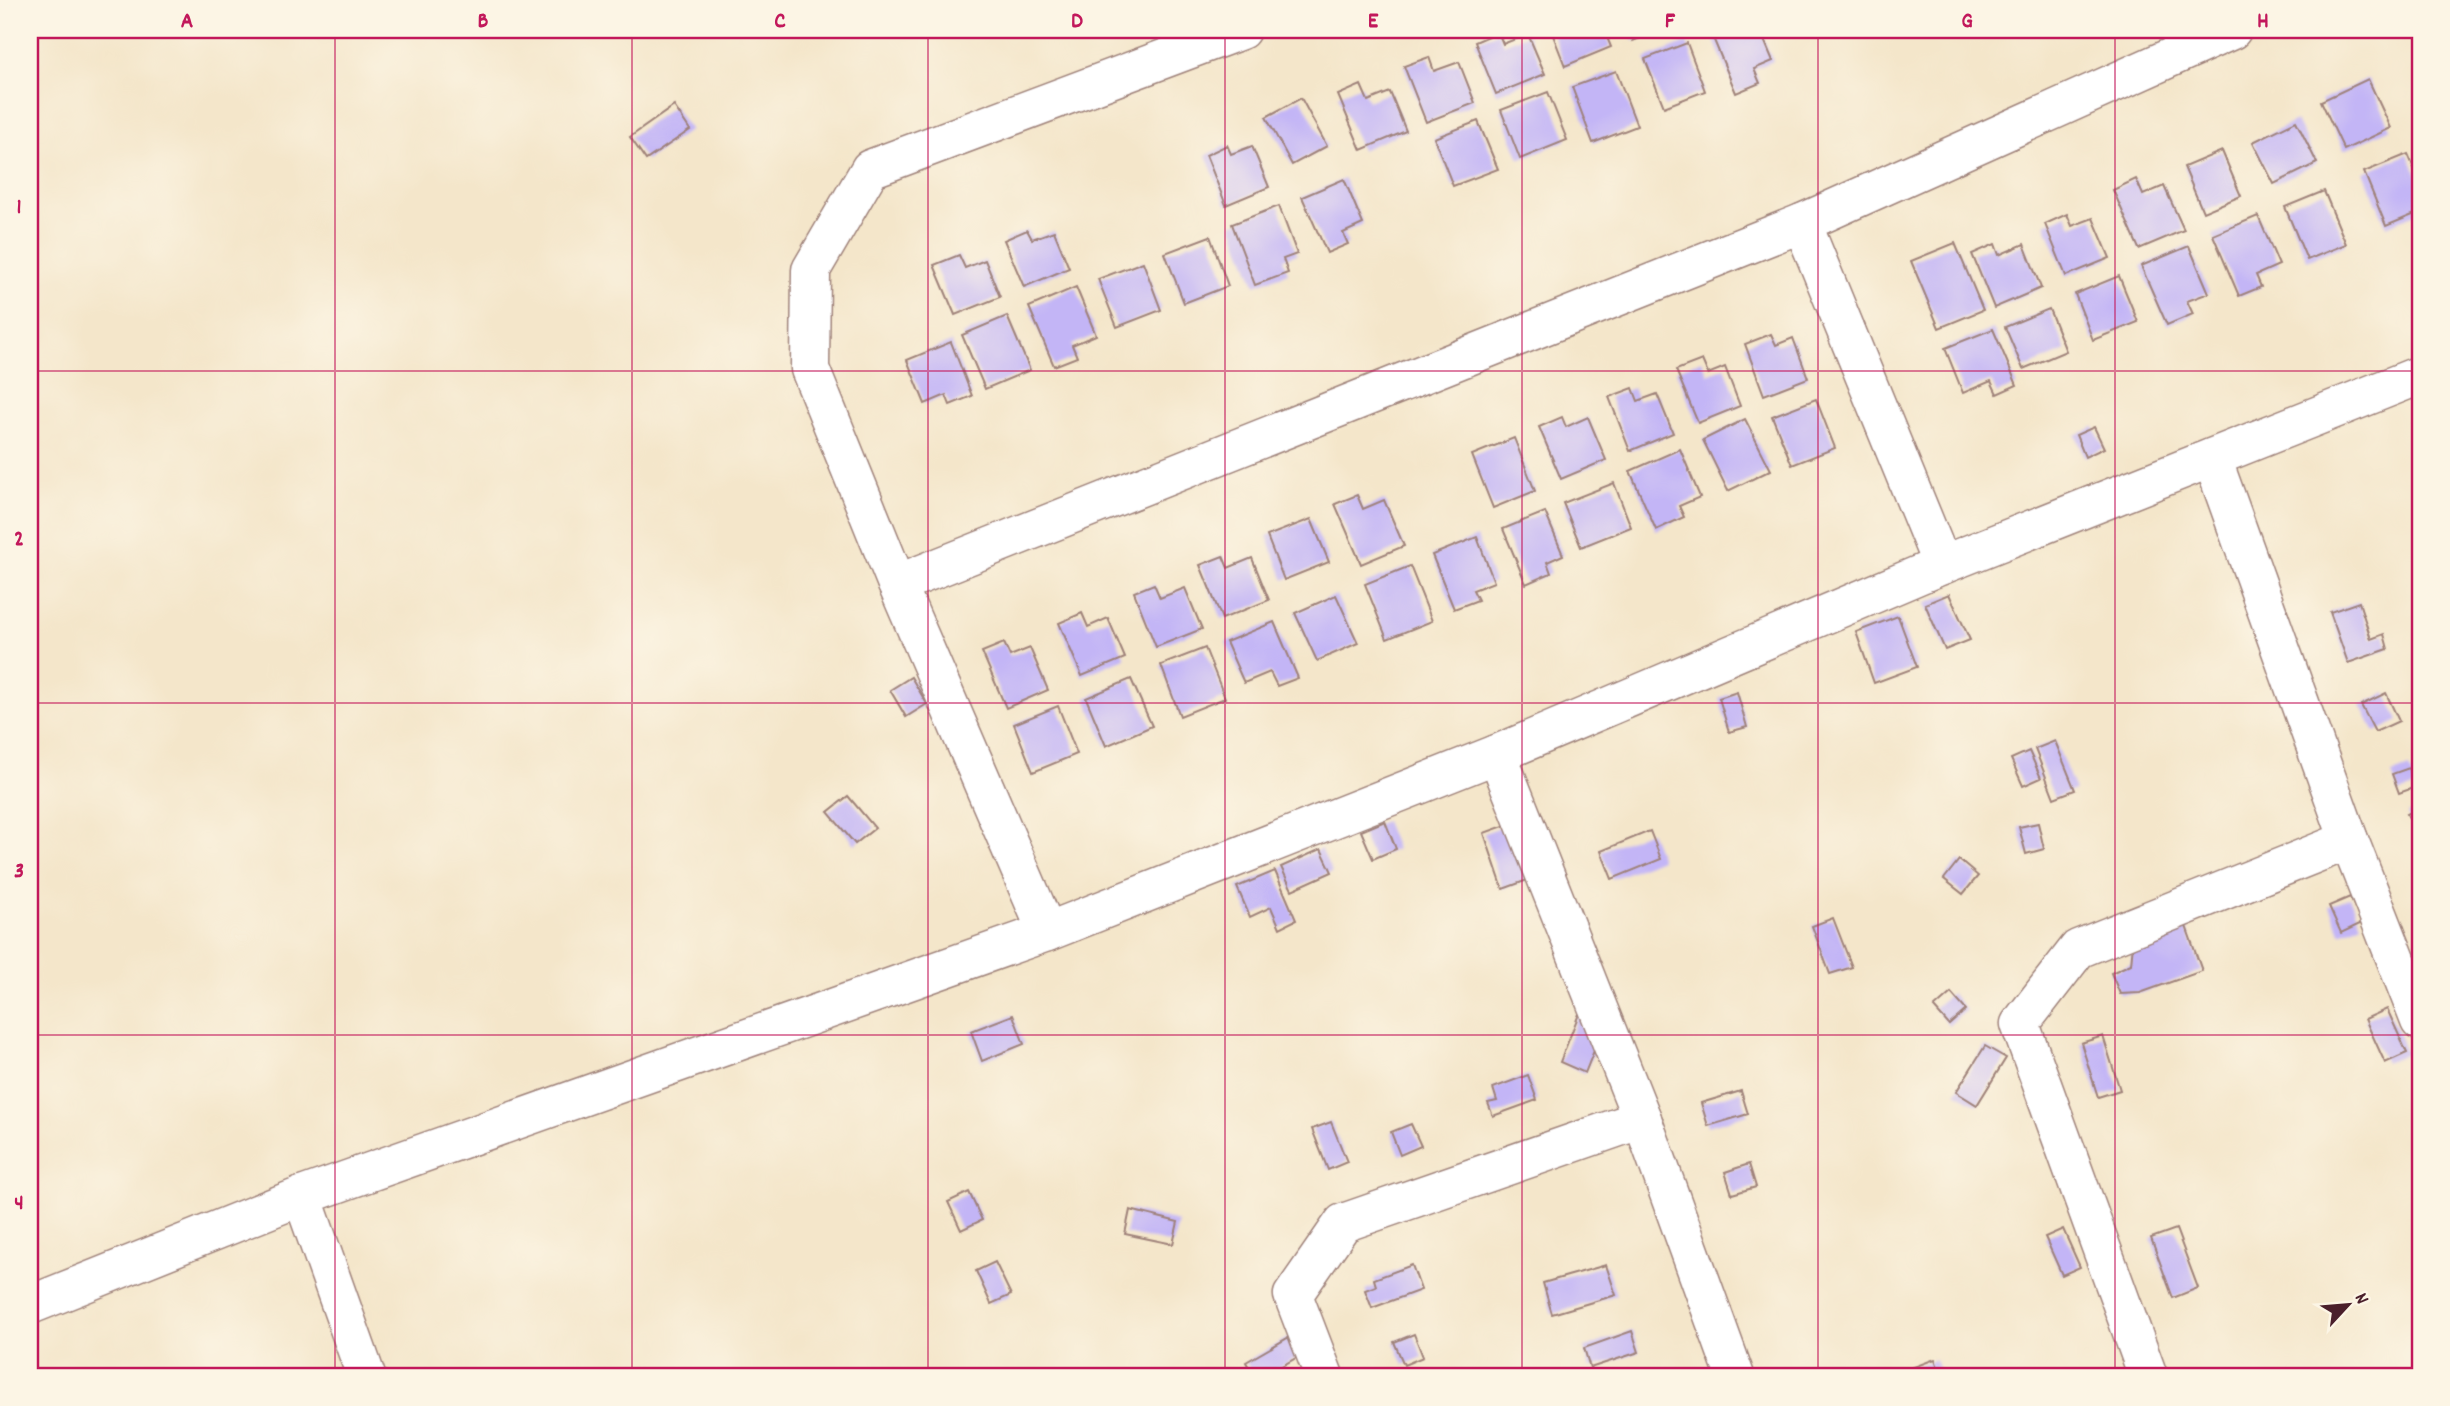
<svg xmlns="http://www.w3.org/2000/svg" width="2450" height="1406" viewBox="0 0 2450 1406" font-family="Dekko,sans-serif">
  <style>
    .building { fill: #c3b5f6 }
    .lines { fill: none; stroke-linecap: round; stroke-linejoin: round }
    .minor-casing { stroke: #9f827a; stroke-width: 41 }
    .minor { stroke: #fff; stroke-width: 38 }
    .grid { fill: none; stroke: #c2185b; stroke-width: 2; stroke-opacity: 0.55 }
    .neatline { fill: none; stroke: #c2185b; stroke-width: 2.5 }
    .grid-label { font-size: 23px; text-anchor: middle; font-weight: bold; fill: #c2185b }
  </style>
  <rect width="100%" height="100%" fill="#fcf5e5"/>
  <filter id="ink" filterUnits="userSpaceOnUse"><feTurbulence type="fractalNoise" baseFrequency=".0143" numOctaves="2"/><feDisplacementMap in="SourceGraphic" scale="14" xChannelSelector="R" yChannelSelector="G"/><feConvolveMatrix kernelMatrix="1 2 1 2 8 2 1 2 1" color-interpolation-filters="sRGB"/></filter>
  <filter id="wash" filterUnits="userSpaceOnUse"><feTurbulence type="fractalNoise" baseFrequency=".00686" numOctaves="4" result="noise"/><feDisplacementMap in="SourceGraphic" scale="28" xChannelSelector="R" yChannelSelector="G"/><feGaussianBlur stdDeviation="1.57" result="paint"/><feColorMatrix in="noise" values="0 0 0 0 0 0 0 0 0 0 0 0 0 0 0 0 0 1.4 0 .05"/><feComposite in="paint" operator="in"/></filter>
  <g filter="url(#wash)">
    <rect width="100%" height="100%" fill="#f4e6ca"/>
    <g id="blocks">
      <g class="building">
        <polygon points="1551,30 1604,30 1611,47 1565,66"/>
        <polygon points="1629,30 1660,30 1633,41"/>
        <polygon points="1719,30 1760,30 1773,61 1754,69 1760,83 1736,93 1711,33"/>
        <polygon points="1498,32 1503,44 1528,34 1545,74 1496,94 1475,42"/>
        <polygon points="1687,43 1705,91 1664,107 1645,59"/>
        <polygon points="1429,57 1434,71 1459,62 1475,103 1426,122 1404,66"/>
        <polygon points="1616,71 1637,126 1593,143 1572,87"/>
        <polygon points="2368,79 2391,128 2344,150 2321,101"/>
        <polygon points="1361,85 1368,101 1390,92 1406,131 1361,150 1338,95"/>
        <polygon points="1548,92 1567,140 1520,159 1501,110"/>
        <polygon points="1301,98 1327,146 1292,165 1266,117"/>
        <polygon points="674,106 690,130 646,160 630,137"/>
        <polygon points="1478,121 1498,169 1453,186 1434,138"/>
        <polygon points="2296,121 2317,163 2274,184 2253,142"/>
        <polygon points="1227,145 1231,154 1252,146 1269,187 1226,205 1206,155"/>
        <polygon points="2222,151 2241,196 2203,212 2184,167"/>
        <polygon points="2408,154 2420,182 2420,212 2386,226 2364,172"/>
        <polygon points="1344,179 1363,224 1343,233 1348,244 1327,253 1302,197"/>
        <polygon points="2136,179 2143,195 2164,186 2184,230 2139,249 2113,190"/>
        <polygon points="2324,191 2346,244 2307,260 2285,207"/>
        <polygon points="1279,206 1297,254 1283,259 1288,273 1255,285 1232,224"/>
        <polygon points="2067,214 2072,226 2093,218 2110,258 2066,276 2045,224"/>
        <polygon points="2258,216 2279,265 2256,275 2261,287 2239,296 2213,235"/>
        <polygon points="1027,230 1032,239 1054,231 1069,268 1024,287 1004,240"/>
        <polygon points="1210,236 1228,286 1184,303 1165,253"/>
        <polygon points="1955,243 1983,310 1939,328 1911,261"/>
        <polygon points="1995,244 1999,255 2024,244 2041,288 1994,308 1972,254"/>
        <polygon points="2189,246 2209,293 2187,301 2193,314 2167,325 2141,266"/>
        <polygon points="959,255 965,268 985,260 1000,297 955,315 934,265"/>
        <polygon points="1143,262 1161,310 1117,327 1098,279"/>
        <polygon points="2119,276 2138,322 2093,340 2075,294"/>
        <polygon points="1076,287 1096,335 1072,345 1077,357 1054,366 1029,307"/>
        <polygon points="2049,309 2066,351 2023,369 2005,327"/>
        <polygon points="1007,316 1030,370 985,389 962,335"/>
        <polygon points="1993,329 2017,385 1997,394 1991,381 1963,393 1945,348"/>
        <polygon points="1771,334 1776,345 1793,338 1808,378 1764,395 1745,344"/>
        <polygon points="951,342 972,396 950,405 946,395 925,404 907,360"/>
        <polygon points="1702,360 1708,374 1725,367 1740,406 1698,423 1676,370"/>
        <polygon points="1633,388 1638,401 1657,394 1673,433 1630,451 1609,397"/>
        <polygon points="1816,399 1835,448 1792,465 1772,416"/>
        <polygon points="1562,417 1566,427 1588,417 1606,460 1561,479 1539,427"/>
        <polygon points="1745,419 1771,470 1728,491 1703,440"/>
        <polygon points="2094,427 2104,448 2085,457 2076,435"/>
        <polygon points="1514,438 1535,491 1493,508 1472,455"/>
        <polygon points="1680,449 1700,497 1679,506 1684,517 1656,530 1630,471"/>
        <polygon points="1614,483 1631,527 1581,547 1563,503"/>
        <polygon points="1357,495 1363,509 1384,500 1404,546 1361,564 1335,504"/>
        <polygon points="1545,512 1563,555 1547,562 1551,573 1526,584 1503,529"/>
        <polygon points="1311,519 1329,562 1284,580 1267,536"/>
        <polygon points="1477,537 1494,582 1473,590 1478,600 1454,609 1432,555"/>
        <polygon points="1223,556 1228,568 1252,558 1269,600 1222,619 1200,565"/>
        <polygon points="1410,566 1432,621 1387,639 1365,584"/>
        <polygon points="1154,584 1160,598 1185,588 1202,629 1156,647 1134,592"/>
        <polygon points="1949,594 1970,640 1945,650 1925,604"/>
        <polygon points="1336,595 1358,643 1317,661 1295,613"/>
        <polygon points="2359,602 2371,639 2384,634 2388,649 2348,663 2330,612"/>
        <polygon points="1082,613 1088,627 1108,618 1125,658 1082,676 1059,623"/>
        <polygon points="1898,616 1917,667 1874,683 1856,632"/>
        <polygon points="1274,622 1298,678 1277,686 1270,672 1244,683 1226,642"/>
        <polygon points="1004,643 1010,656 1030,648 1048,690 1006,708 982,652"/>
        <polygon points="1205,648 1225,698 1180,716 1161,665"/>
        <polygon points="911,677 927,704 906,717 890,690"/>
        <polygon points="1131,679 1152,726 1106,746 1086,698"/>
        <polygon points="1737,692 1747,727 1729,732 1719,698"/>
        <polygon points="2386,693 2399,721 2375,732 2361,705"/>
        <polygon points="1058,706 1077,754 1033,772 1014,724"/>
        <polygon points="2055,741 2075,790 2054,798 2035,749"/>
        <polygon points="2029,751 2041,778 2023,786 2011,759"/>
        <polygon points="2409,768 2416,787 2399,793 2392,774"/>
        <polygon points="848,796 875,828 855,844 828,812"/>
        <polygon points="2420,808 2420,831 2417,833 2407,814"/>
        <polygon points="1385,821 1396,849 1373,859 1361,831"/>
        <polygon points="1512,823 1533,878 1503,889 1484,833"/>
        <polygon points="2038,823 2044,849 2026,854 2019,827"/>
        <polygon points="1650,831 1661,859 1612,879 1601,851"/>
        <polygon points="1321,849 1332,872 1292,890 1281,867"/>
        <polygon points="1959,860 1978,876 1963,894 1944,879"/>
        <polygon points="1275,871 1296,920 1280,928 1271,907 1250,917 1237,887"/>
        <polygon points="2350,897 2362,923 2341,933 2329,906"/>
        <polygon points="1833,918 1852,967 1830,974 1812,926"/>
        <polygon points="2186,926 2202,971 2140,993 2120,994 2111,973 2131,964 2133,944"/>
        <polygon points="1951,993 1966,1010 1949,1025 1934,1008"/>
        <polygon points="2387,1009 2407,1053 2385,1063 2365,1019"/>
        <polygon points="1579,1014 1605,1023 1585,1073 1560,1062"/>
        <polygon points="1013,1015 1024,1044 982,1061 971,1031"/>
        <polygon points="2103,1036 2120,1090 2098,1097 2081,1043"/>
        <polygon points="1985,1046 2006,1058 1977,1105 1956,1092"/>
        <polygon points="1528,1075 1537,1100 1493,1116 1488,1103 1497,1101 1493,1088"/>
        <polygon points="1741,1091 1748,1114 1708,1126 1701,1103"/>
        <polygon points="1331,1122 1347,1162 1328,1170 1312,1129"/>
        <polygon points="1411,1124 1421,1146 1400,1155 1391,1132"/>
        <polygon points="1749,1164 1756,1187 1732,1194 1725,1172"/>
        <polygon points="969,1192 982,1220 961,1230 948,1202"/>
        <polygon points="1130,1210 1178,1222 1173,1244 1125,1234"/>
        <polygon points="2063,1229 2080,1267 2062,1275 2045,1237"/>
        <polygon points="2176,1229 2198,1288 2173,1298 2151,1238"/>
        <polygon points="995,1262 1011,1295 991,1304 976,1271"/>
        <polygon points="1412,1265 1421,1290 1372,1308 1365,1290 1376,1286 1374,1279"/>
        <polygon points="1606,1265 1616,1295 1552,1314 1543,1283"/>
        <polygon points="1632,1331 1639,1352 1590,1368 1584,1348"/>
        <polygon points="1414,1334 1423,1357 1404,1365 1394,1342"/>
        <polygon points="1291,1336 1301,1355 1264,1376 1254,1376 1246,1362"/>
        <polygon points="1935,1359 1941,1376 1890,1376"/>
      </g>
    </g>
  </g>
  <g filter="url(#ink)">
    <use href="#blocks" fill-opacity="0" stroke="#9f827a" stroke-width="2"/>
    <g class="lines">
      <g class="minor-casing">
        <g id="minor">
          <polyline points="1802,223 1942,565"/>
          <polyline points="2212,458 2349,840 2420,1021"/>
          <polyline points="897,584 1802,223 2232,30"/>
          <polyline points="1497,754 1642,1119 1735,1376"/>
          <polyline points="1047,932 897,584 810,369 811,270 870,169 1241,30"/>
          <polyline points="302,1196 366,1376"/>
          <polyline points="30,1305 302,1196 1047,932 1497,754 1942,565 2420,375"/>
          <polyline points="1324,1376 1293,1295 1343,1223 1642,1119"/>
          <polyline points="2148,1376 2020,1024 2078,949 2349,840"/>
        </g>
      </g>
      <use href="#minor" class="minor"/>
    </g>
  </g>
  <path class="grid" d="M335 30V1376M632 30V1376M928 30V1376M1225 30V1376M1522 30V1376M1818 30V1376M2115 30V1376M30 371H2420M30 703H2420M30 1035H2420"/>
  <rect width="2450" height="1406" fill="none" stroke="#fcf5e5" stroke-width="77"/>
  <g transform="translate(2348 1305) rotate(64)" stroke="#fcf5e5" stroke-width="5" paint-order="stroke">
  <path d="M0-5L12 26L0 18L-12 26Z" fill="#4a1f2b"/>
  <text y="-10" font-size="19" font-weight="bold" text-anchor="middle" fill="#4a1f2b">N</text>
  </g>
  <rect x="38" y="38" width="2374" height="1330" class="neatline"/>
  <g class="grid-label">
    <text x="187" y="27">A</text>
    <text x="483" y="27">B</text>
    <text x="780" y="27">C</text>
    <text x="1077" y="27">D</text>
    <text x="1373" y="27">E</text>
    <text x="1670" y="27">F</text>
    <text x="1967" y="27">G</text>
    <text x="2263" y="27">H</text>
    <text x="19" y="213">1</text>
    <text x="19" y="545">2</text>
    <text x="19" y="877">3</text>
    <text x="19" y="1209">4</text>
  </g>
</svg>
